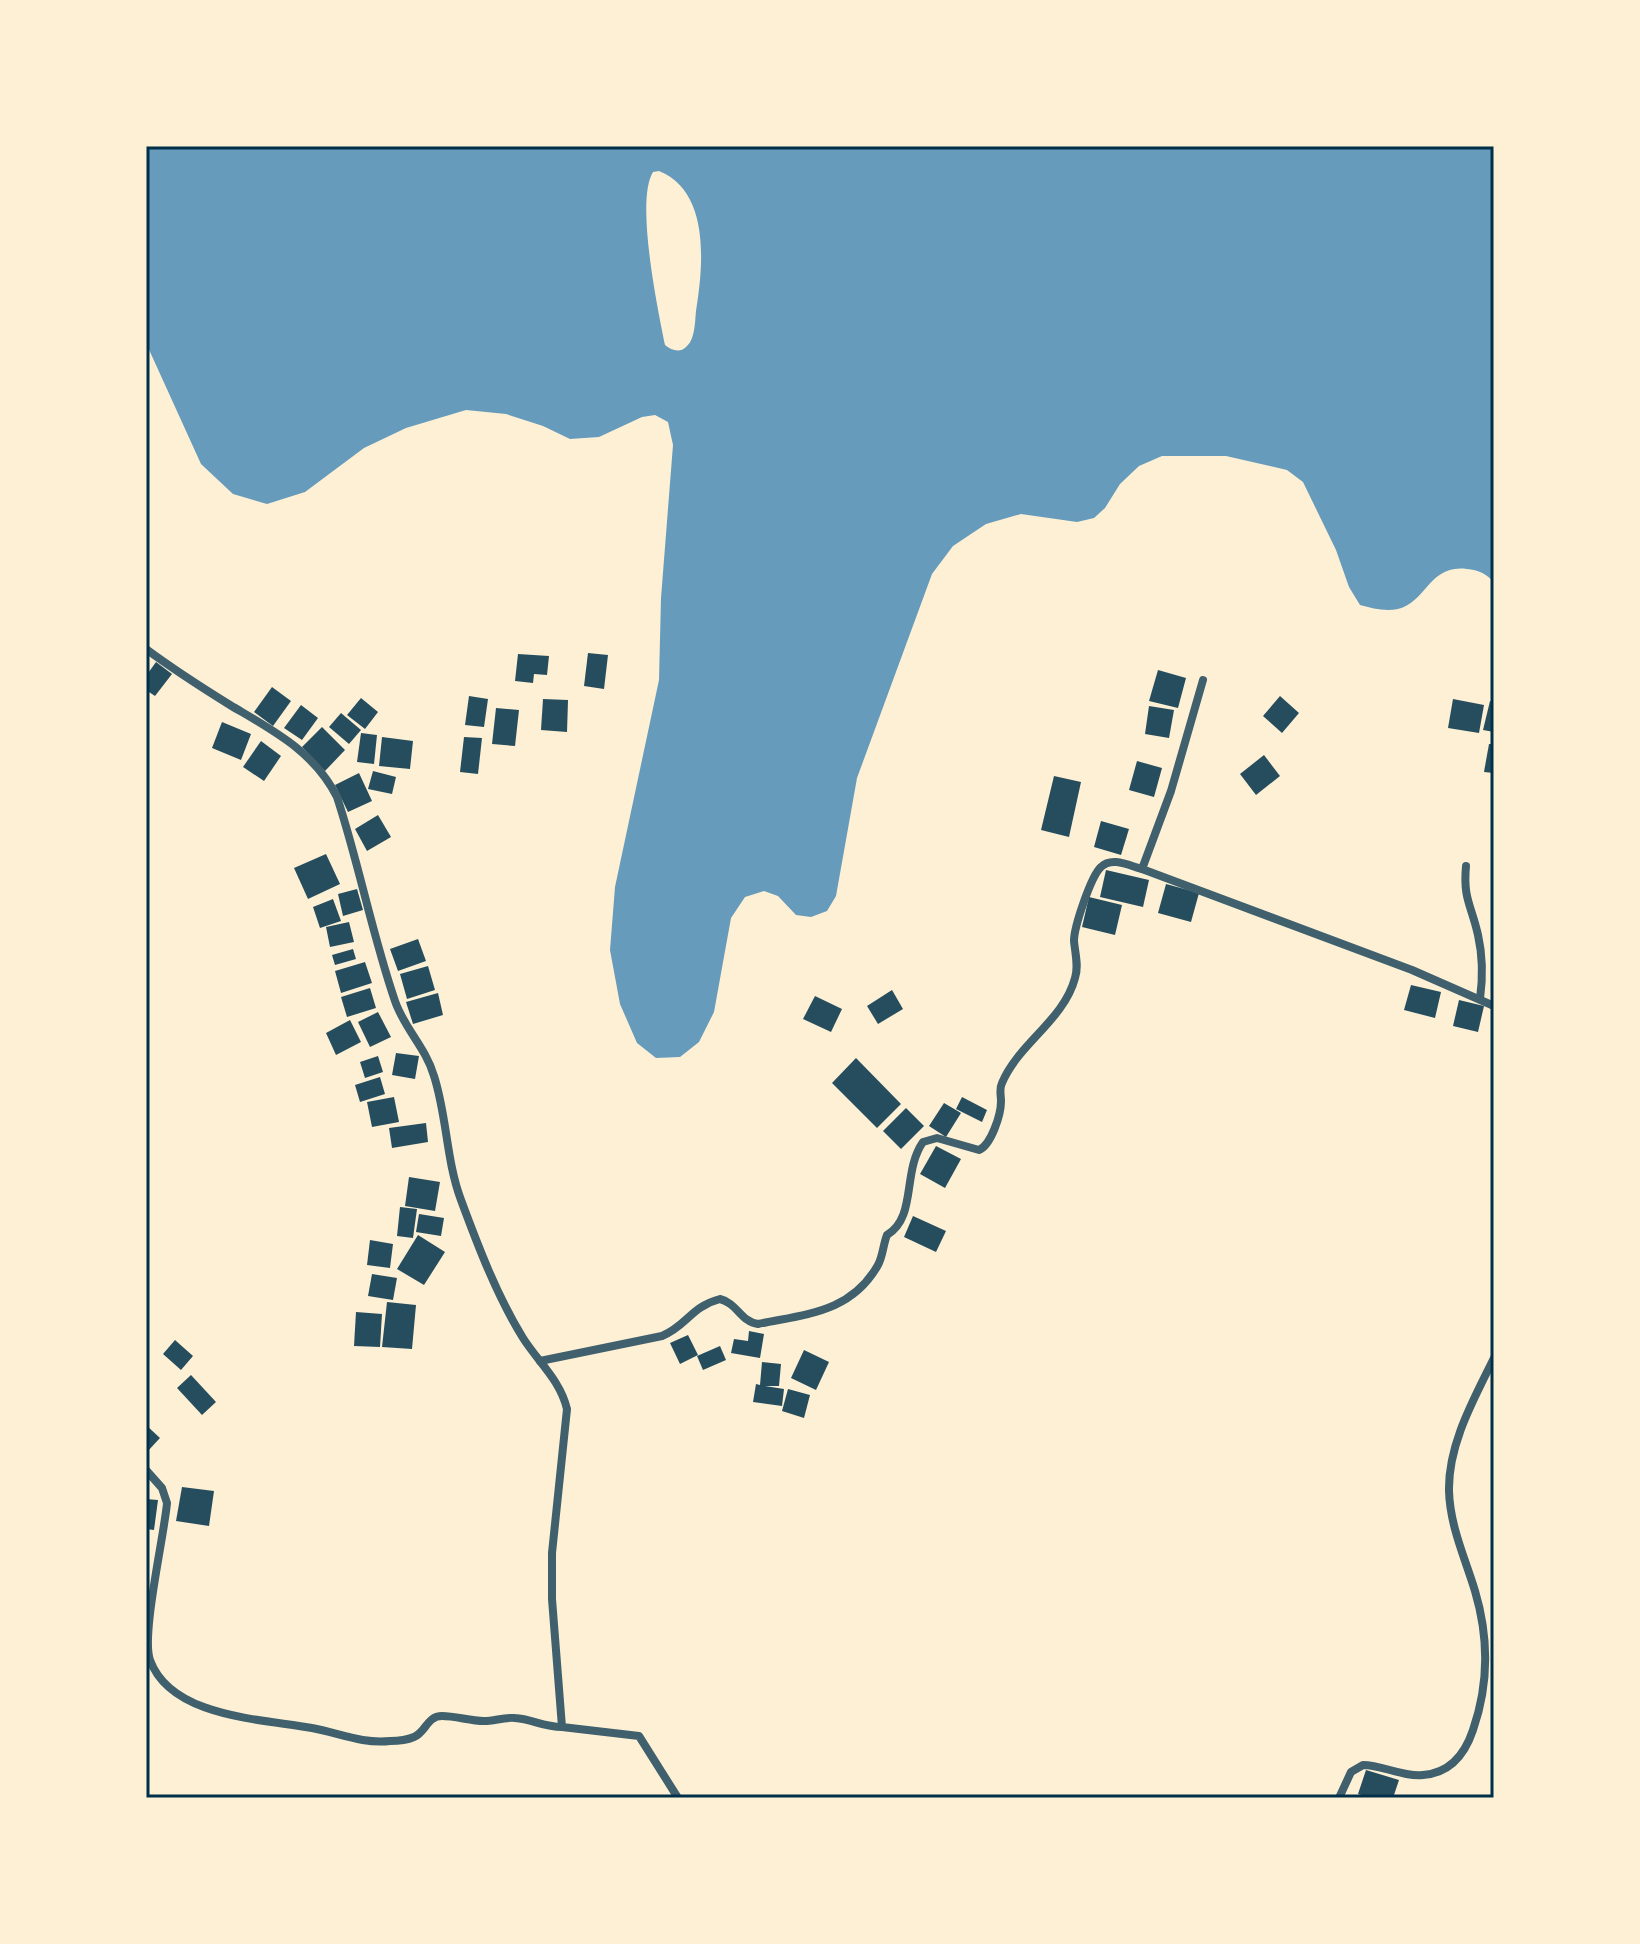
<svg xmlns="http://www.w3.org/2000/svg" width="1640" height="1944" viewBox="0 0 1640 1944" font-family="'Source Serif 4',serif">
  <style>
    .water { fill: #669bbc; fill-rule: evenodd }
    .building { fill: #264d5e }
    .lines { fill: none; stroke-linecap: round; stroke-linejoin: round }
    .minor { stroke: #3f606c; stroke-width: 8 }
    .neatline { fill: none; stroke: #003049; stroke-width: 3 }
  </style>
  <rect width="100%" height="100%" fill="#fdf0d5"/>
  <path class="water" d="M146 146H1494V583C1488 574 1478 570 1467 569 1429 564 1427 602 1398 609 1385 612 1372 608 1360 605L1349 587 1336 550 1303 482 1287 470 1226 456H1162L1139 466 1120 484 1105 508 1094 518 1077 522 1021 514 986 524 953 546 932 574 857 778 836 896 827 911 811 917 796 915 778 896 764 891 745 897 731 918 714 1012 699 1042 680 1057 656 1058 637 1043 620 1004 610 950 615 887 659 680 661 598 673 445 668 422 655 415 642 417 599 437 570 439 543 426 506 414 466 410 406 428 364 448 305 492 267 504 233 494 201 464 146 343ZM659 171C711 192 703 267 696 311 695 321 695 339 687 346 681 353 672 351 665 345 658 310 635 201 653 172Z"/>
  <g class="building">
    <polygon points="588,653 608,655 604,689 584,686"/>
    <polygon points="518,654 549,656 547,675 534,674 533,683 515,681"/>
    <polygon points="156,662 172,674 155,696 146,690 146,676"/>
    <polygon points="1158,670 1186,678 1178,708 1149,701"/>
    <polygon points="272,687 291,701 273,726 254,712"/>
    <polygon points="469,696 488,699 484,727 465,725"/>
    <polygon points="1280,696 1299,713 1282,733 1263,716"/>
    <polygon points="361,698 378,712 365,729 347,715"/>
    <polygon points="543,699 568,700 567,732 541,730"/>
    <polygon points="1453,699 1484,705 1479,733 1448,728"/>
    <polygon points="1490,701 1494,702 1494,732 1483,730"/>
    <polygon points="301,705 318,718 302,740 284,728"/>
    <polygon points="1149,706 1174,710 1169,738 1145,734"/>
    <polygon points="496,708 519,710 515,746 492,744"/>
    <polygon points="341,713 361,730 349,744 329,727"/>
    <polygon points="222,722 251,734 241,760 212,748"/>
    <polygon points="322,727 345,750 325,771 302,747"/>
    <polygon points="361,733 377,735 374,764 357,762"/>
    <polygon points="382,737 413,741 410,769 379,766"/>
    <polygon points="464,737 482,738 478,774 460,772"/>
    <polygon points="261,741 281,756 264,781 243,767"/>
    <polygon points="1489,744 1494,744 1494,773 1484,772"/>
    <polygon points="1264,755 1280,776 1256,795 1240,774"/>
    <polygon points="1137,761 1162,768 1154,797 1129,790"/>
    <polygon points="373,771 396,777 392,794 368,789"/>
    <polygon points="359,773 372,801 348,812 335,785"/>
    <polygon points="1054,776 1081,782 1069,837 1041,830"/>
    <polygon points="378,815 391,837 367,851 355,829"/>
    <polygon points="1101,821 1129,829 1121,855 1094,847"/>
    <polygon points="326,854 340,884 308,899 294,868"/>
    <polygon points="1106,870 1149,880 1143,907 1100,897"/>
    <polygon points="1166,884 1199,893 1191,922 1158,913"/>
    <polygon points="357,889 363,910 343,916 338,894"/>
    <polygon points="1089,897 1122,905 1115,935 1082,927"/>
    <polygon points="333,899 341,921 320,928 313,907"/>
    <polygon points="349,922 354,942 330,947 326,927"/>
    <polygon points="418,939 426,961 398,971 390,949"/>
    <polygon points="353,949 356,959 335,965 332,955"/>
    <polygon points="365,962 372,983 341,993 335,971"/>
    <polygon points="428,966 435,990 407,999 400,974"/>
    <polygon points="1411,985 1441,992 1435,1018 1404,1010"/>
    <polygon points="370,988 376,1008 347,1017 341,997"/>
    <polygon points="892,990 903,1009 878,1024 867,1006"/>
    <polygon points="438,993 443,1015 413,1024 406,1002"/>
    <polygon points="815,996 842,1009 831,1032 803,1019"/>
    <polygon points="1459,1000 1484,1006 1478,1032 1453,1026"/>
    <polygon points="378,1012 391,1037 370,1047 358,1022"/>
    <polygon points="350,1020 361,1042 336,1055 326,1033"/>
    <polygon points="396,1053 419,1056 415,1079 392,1075"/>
    <polygon points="378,1056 383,1072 365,1078 360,1062"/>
    <polygon points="856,1058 901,1104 877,1128 832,1083"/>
    <polygon points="380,1077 385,1094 360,1102 355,1085"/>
    <polygon points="394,1097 399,1122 372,1127 367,1102"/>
    <polygon points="962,1097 987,1110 982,1122 956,1109"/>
    <polygon points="944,1103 961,1113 946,1137 929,1126"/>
    <polygon points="906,1108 924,1126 901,1149 883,1131"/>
    <polygon points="426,1123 428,1142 392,1148 389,1128"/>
    <polygon points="936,1146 961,1159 945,1188 920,1174"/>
    <polygon points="409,1177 440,1182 435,1211 405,1206"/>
    <polygon points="400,1207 417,1209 413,1238 397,1236"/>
    <polygon points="419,1214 444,1218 441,1236 416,1232"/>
    <polygon points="913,1216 946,1231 936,1252 904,1237"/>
    <polygon points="418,1235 445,1252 424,1285 397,1269"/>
    <polygon points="370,1240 393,1244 390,1268 367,1265"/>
    <polygon points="372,1274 397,1278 393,1300 368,1296"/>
    <polygon points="387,1302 416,1305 412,1349 382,1347"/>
    <polygon points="356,1312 382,1314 380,1347 354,1346"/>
    <polygon points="749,1331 764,1334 760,1358 731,1353 734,1339 748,1341"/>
    <polygon points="688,1335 698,1355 680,1364 670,1343"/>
    <polygon points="175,1340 193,1356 181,1370 163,1354"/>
    <polygon points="720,1346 726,1360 703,1370 697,1356"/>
    <polygon points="804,1350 829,1362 816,1390 791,1378"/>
    <polygon points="762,1362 781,1364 779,1386 765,1386 784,1389 782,1406 753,1402 756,1384 760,1385"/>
    <polygon points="191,1375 216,1402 202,1415 177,1388"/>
    <polygon points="788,1389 810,1395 804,1418 782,1411"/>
    <polygon points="146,1425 160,1438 146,1453"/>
    <polygon points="182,1487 214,1491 209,1526 176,1521"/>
    <polygon points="146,1499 158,1500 154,1530 146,1529"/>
    <polygon points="1366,1770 1399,1780 1393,1798 1371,1798 1358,1794"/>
  </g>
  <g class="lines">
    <g class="minor">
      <path d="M146 649C173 669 201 687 230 705 272 730 314 751 337 797 359 864 372 934 395 1001 404 1028 426 1048 434 1076 447 1116 446 1160 461 1200 478 1246 497 1296 523 1338 539 1363 560 1380 567 1409L552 1553V1599L562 1727 639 1736 678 1798"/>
      <path d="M1466 866C1463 899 1471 904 1478 935 1483 957 1483 977 1480 999"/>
      <polyline points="1142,869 1171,791 1203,680"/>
      <path d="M540 1361 662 1336C688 1325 690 1307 720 1299 737 1303 741 1322 758 1324 805 1314 851 1313 878 1265 883 1256 883 1245 887 1235 917 1217 902 1172 923 1142L937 1138 979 1150C991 1145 1001 1115 1001 1101 1001 1095 999 1089 1002 1083 1018 1044 1064 1020 1075 978 1079 966 1075 953 1074 941 1074 927 1091 876 1101 867 1112 856 1130 866 1142 869L1412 970 1494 1006"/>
      <path d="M146 1470 162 1488 167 1503C164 1537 141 1635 150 1660 171 1718 263 1719 312 1728 339 1733 362 1744 390 1741 397 1741 407 1740 414 1737 426 1732 427 1716 442 1716 456 1716 470 1721 484 1721 494 1721 505 1717 515 1718 532 1719 543 1727 562 1727"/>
      <path d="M1339 1798 1351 1772 1363 1765C1382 1765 1403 1777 1423 1775 1450 1773 1465 1754 1473 1730 1489 1684 1489 1638 1475 1591 1465 1558 1450 1526 1449 1491 1448 1444 1474 1399 1494 1358"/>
    </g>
  </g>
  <rect width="1640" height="1944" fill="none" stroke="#fdf0d5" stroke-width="296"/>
  <rect x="148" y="148" width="1344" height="1648" class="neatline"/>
</svg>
